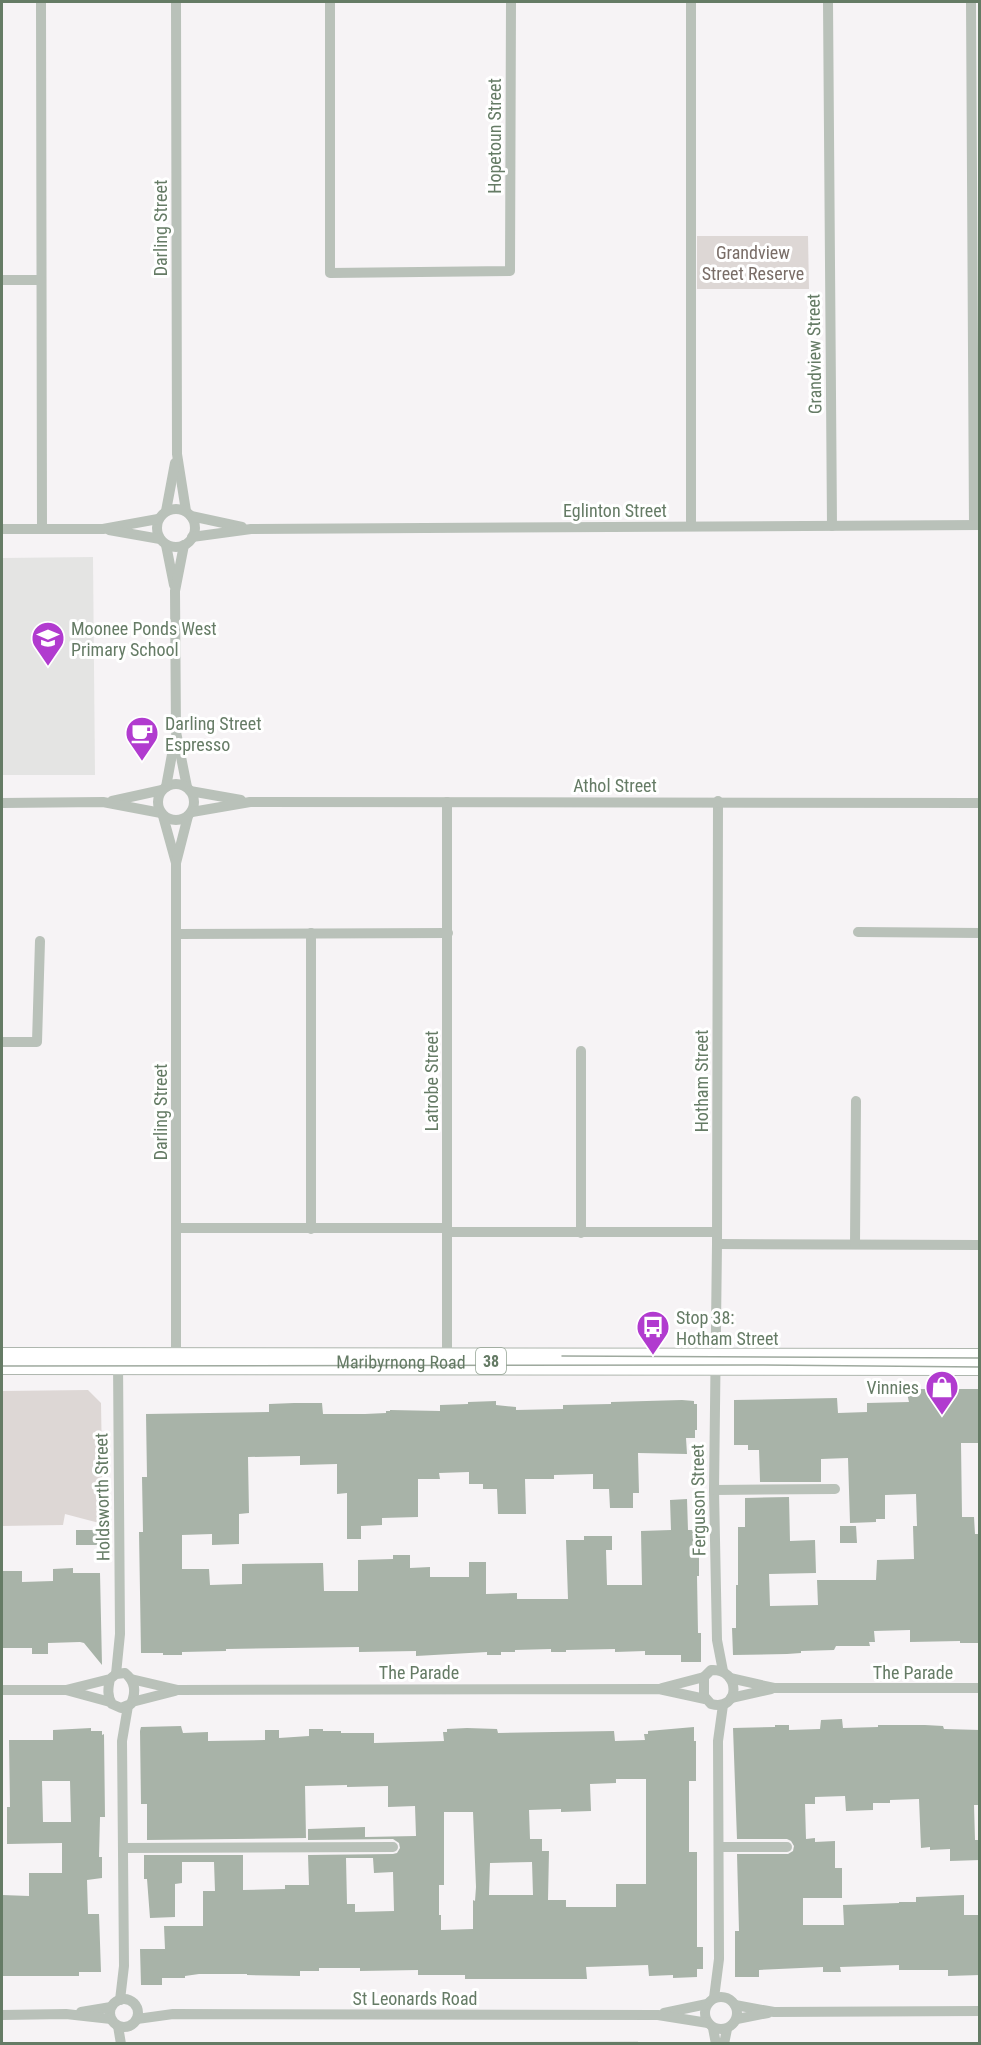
<svg xmlns="http://www.w3.org/2000/svg" width="981" height="2045" viewBox="0 0 981 2045" font-family="'Roboto Condensed',sans-serif">
  <style>
    .built { fill: #e4e4e3 }
    .green { fill: #ddd7d5 }
    .building { fill: #a8b3a8; fill-rule: evenodd }
    .lines { fill: none; stroke-linecap: round; stroke-linejoin: round }
    .major-casing { stroke: #aeb6ae; stroke-width: 28 }
    .minor { stroke: #b9c1b9; stroke-width: 10 }
    .major { stroke: #fff; stroke-width: 26 }
    .tram { stroke: #9ea99e; stroke-width: 1.5 }
    .labels { text-anchor: middle; dominant-baseline: central; stroke-width: 6; stroke-linejoin: round; paint-order: stroke }
    .shield { fill: #fff; stroke: #93a393; stroke-width: 1.5 }
    .shield-label { font-size: 16px; font-weight: bold; fill: #657b65 }
    .street-label { font-size: 18px; fill: #657b65; stroke: #fff }
    .park-label { font-size: 18px; fill: #796d67; stroke: #fff }
    .poi-label { font-size: 18px; fill: #657b65; stroke: #fff; text-anchor: start }
  </style>
  <rect width="100%" height="100%" fill="#f6f3f5"/>
  <g class="built">
    <polygon points="93,557 95,775 2,775 2,558"/>
    <polygon points="638,2041 638,2043 274,2044"/>
  </g>
  <g class="green">
    <polygon points="697,236 808,236 809,289 697,289"/>
    <polygon points="88,1390 101,1403 103,1524 65,1514 63,1525 2,1526 2,1391"/>
  </g>
  <g class="building">
    <polygon points="906,1389 980,1389 980,1443 961,1443 962,1517 974,1517 975,1534 980,1534 980,1643 960,1643 960,1641 910,1642 910,1630 874,1631 875,1642 869,1642 870,1646 836,1646 834,1650 801,1651 801,1653 787,1654 733,1655 732,1628 736,1628 736,1585 738,1585 738,1527 745,1527 745,1498 789,1497 790,1541 815,1540 816,1573 769,1574 770,1606 818,1605 817,1580 876,1580 877,1560 914,1559 913,1526 917,1526 916,1494 885,1495 885,1519 876,1519 876,1522 850,1523 848,1458 821,1459 821,1482 760,1482 759,1450 748,1450 748,1445 734,1445 734,1400 837,1398 838,1413 867,1412 867,1403 909,1402"/>
    <polygon points="682,1400 694,1401 694,1404 697,1404 697,1430 695,1430 695,1438 686,1438 687,1454 638,1453 639,1493 633,1493 633,1508 610,1508 609,1489 593,1489 593,1474 554,1475 554,1479 525,1479 526,1514 498,1514 497,1489 483,1489 483,1484 469,1484 469,1472 439,1473 440,1479 418,1479 418,1517 382,1518 382,1525 361,1526 361,1539 347,1539 347,1493 337,1494 337,1464 300,1465 300,1456 248,1457 249,1513 239,1514 239,1544 212,1545 212,1534 182,1535 182,1569 209,1569 210,1585 242,1584 242,1564 323,1563 324,1591 358,1591 358,1560 393,1559 393,1555 410,1555 410,1568 430,1567 430,1577 469,1577 469,1562 486,1562 486,1594 517,1593 517,1599 568,1599 566,1540 584,1540 584,1536 612,1536 612,1550 606,1550 607,1585 642,1585 641,1531 671,1530 670,1500 687,1499 688,1530 695,1530 696,1554 699,1554 699,1576 697,1576 698,1633 701,1633 701,1662 681,1662 681,1655 645,1655 645,1651 615,1652 615,1649 566,1650 566,1652 551,1652 551,1649 515,1650 515,1652 501,1652 501,1655 487,1655 487,1652 416,1656 416,1651 359,1652 359,1647 226,1649 226,1651 182,1652 182,1655 163,1655 163,1653 141,1653 139,1532 143,1532 142,1477 147,1477 146,1414 269,1412 269,1404 294,1403 322,1403 323,1414 365,1414 386,1413 386,1411 390,1411 390,1410 440,1411 440,1405 468,1404 468,1402 496,1401 496,1405 516,1407 516,1410 563,1409 563,1405 611,1404 611,1402"/>
    <polygon points="840,1526 856,1526 857,1543 840,1543"/>
    <rect x="76" y="1530" width="27" height="15"/>
    <polygon points="73,1568 73,1573 100,1573 102,1665 84,1643 80,1642 48,1643 48,1654 32,1654 32,1648 2,1648 2,1571 22,1571 22,1582 53,1581 53,1569"/>
    <polygon points="842,1719 843,1728 878,1727 878,1725 925,1725 943,1726 944,1729 980,1730 980,1805 974,1805 975,1840 980,1840 980,1860 950,1861 950,1849 930,1850 930,1847 921,1848 919,1799 890,1800 890,1803 873,1803 873,1810 846,1811 845,1796 815,1797 815,1804 805,1804 806,1839 815,1838 815,1842 835,1841 835,1868 842,1868 842,1898 803,1898 803,1925 844,1925 843,1905 899,1903 899,1902 916,1902 916,1897 964,1895 964,1915 980,1915 980,1975 948,1976 948,1970 899,1970 899,1965 840,1967 841,1972 823,1972 823,1967 759,1970 759,1977 735,1977 735,1931 739,1931 737,1854 788,1854 793,1851 794,1846 791,1841 787,1839 737,1839 733,1728 775,1727 775,1725 789,1725 789,1730 820,1729 821,1720"/>
    <path d="M181 1726 183 1733 208 1732V1741L265 1740V1730H279V1738L309 1736V1729H323V1731H341V1733H374V1743L444 1741 443 1732H447V1729L467 1728 497 1729 498 1733 614 1731 615 1741 645 1740 644 1734H648V1731L694 1727V1741H696V1781H689V1852H697V1947H703V1969H697V1977L673 1978V1975L649 1976 648 1965 586 1967 587 1979H465V1975H418V1970L360 1971V1968H319V1971H300V1976L247 1975V1974H199L185 1976V1978H162V1985H141L140 1949H165L164 1926H203V1891H215L214 1862H182V1883L175 1884V1917L150 1918 147 1879H144V1855H243V1890L285 1889V1885H309L308 1855 393 1854 397 1853 400 1848 399 1843 393 1839 308 1840V1829L365 1827V1837L416 1836 415 1806 388 1807V1786L347 1787V1785L305 1786 306 1838 147 1840V1804H141L140 1731 141 1727ZM616 1779H646V1884H616V1907H566V1900H548L549 1851H542V1839H530L529 1810 561 1809V1812L591 1811 590 1784 616 1783ZM444 1812H473L476 1887 475 1901 473 1900V1929L441 1930V1915H439V1885H444ZM346 1858H373L374 1873 393 1872 394 1911 355 1912V1904H347ZM532 1862 533 1895H489L490 1863Z"/>
    <path d="M91 1728V1731H102V1735L104 1734 105 1817H100L99 1857H102V1878L87 1880 88 1914H99L101 1972H79V1976H2V1895L29 1896V1873H62V1843L7 1844V1807H10L9 1740H53V1730ZM42 1781H70L71 1822H43Z"/>
  </g>
  <g class="lines">
    <g class="major-casing">
      <g id="major">
        <path id="s1" d="M2 1361 980 1362"/>
      </g>
    </g>
    <g class="minor">
      <polyline points="41,2 42,529"/>
      <polyline points="176,2 177,454 186,511"/>
      <polyline points="330,2 330,273 510,271 511,2"/>
      <polyline points="828,2 832,526"/>
      <polyline points="971,2 974,525"/>
      <polyline points="2,280 40,280"/>
      <circle cx="176" cy="528" r="19"/>
      <polyline points="166,511 175,463"/>
      <polyline points="191,516 242,527"/>
      <polyline points="691,526 691,2"/>
      <polyline points="2,529 103,529 158,519"/>
      <polyline points="109,530 160,539"/>
      <polyline points="192,537 251,529 980,525"/>
      <polyline points="166,545 174,585"/>
      <polyline points="184,545 175,591 176,732 187,787"/>
      <circle cx="176" cy="802" r="18"/>
      <polyline points="166,787 175,738"/>
      <polyline points="190,791 241,800"/>
      <polyline points="112,801 162,790"/>
      <polyline points="718,801 717,1244 714,1490 717,1640 723,1671"/>
      <polyline points="2,803 103,802 161,813"/>
      <polyline points="192,812 250,802 980,803"/>
      <polyline points="163,816 176,863"/>
      <polyline points="858,932 980,933"/>
      <polyline points="311,933 311,1229"/>
      <polyline points="177,934 448,933"/>
      <polyline points="2,1042 37,1042 40,941"/>
      <polyline points="176,1228 447,1228"/>
      <polyline points="447,1232 717,1232"/>
      <polyline points="581,1233 581,1051"/>
      <polyline points="717,1244 980,1245"/>
      <polyline points="855,1244 856,1101"/>
      <polyline points="176,1360 176,863 188,816"/>
      <polyline points="447,1361 447,802"/>
      <polyline points="714,1490 835,1489"/>
      <path d="M711 1670C741 1668 741 1712 711 1704L704 1696V1677Z"/>
      <polyline points="116,1674 120,1634 118,1361"/>
      <polyline points="730,1678 774,1688 980,1688"/>
      <polyline points="131,1679 178,1690 659,1689 705,1699"/>
      <polyline points="662,1688 704,1677"/>
      <polyline points="2,1690 66,1690 110,1702"/>
      <path d="M66 1690 110 1679 116 1674 125 1673C136 1682 136 1693 131 1704L121 1708 112 1704C107 1696 108 1688 110 1679"/>
      <polyline points="731,1698 771,1689"/>
      <polyline points="132,1702 175,1691"/>
      <polyline points="719,1847 787,1847"/>
      <polyline points="123,1848 393,1847"/>
      <circle cx="721" cy="2013" r="16"/>
      <polyline points="714,1998 719,1959 718,1741 723,1705"/>
      <circle cx="124" cy="2013" r="14"/>
      <polyline points="120,2000 124,1966 122,1741 128,1706"/>
      <polyline points="735,2005 774,2012 980,2011"/>
      <polyline points="81,2012 111,2007"/>
      <polyline points="664,2013 707,2004"/>
      <polyline points="2,2015 66,2014 111,2019"/>
      <polyline points="137,2019 173,2014 658,2015 708,2023"/>
      <polyline points="737,2019 768,2013"/>
      <polyline points="118,2026 121,2044"/>
      <polyline points="713,2028 716,2044"/>
      <polyline points="724,2044 727,2029"/>
    </g>
    <use href="#major" class="major"/>
    <g class="tram">
      <polyline points="562,1356 980,1358"/>
      <polyline points="2,1366 763,1365 980,1367"/>
    </g>
  </g>
  <defs>
    <g id="school-pin" transform="scale(1.725)"><path d="M0 17L-7.5 6A9.5 9.5 0 1 1 7.5 6Z" fill="#b13bcf" stroke="#fff"/><path d="M0-5L7-2L0 1L-7-2ZM-4 1L0 2.5L4 1V4Q0 6-4 4Z" fill="#fff"/></g>
    <g id="cafe-pin" transform="scale(1.725)"><path d="M0 17L-7.5 6A9.5 9.5 0 1 1 7.5 6Z" fill="#b13bcf" stroke="#fff"/><path d="M-5.5-4.5H6V0H3Q3 3.5 0 3.5H-2.5Q-5.5 3.5-5.5 0ZM3-3.2v2h1.7v-2ZM-6 4.5H4V6H-6Z" fill="#fff"/></g>
    <g id="bus-pin" transform="scale(1.725)"><path d="M0 17L-7.5 6A9.5 9.5 0 1 1 7.5 6Z" fill="#b13bcf" stroke="#fff"/><path d="M-5-6H5V4H4V6H2V4H-2V6H-4V4H-5ZM-3.5-4V0h7V-4ZM-3.5 1.2v1.5H-2V1.2ZM2 1.2v1.5H3.5V1.2Z" fill="#fff"/></g>
    <g id="shop-pin" transform="scale(1.725)"><path d="M0 17L-7.5 6A9.5 9.5 0 1 1 7.5 6Z" fill="#b13bcf" stroke="#fff"/><path d="M-5-2.5h2.3a2.7 3.5 0 0 1 5.4 0H5L5.5 6h-11ZM-1.5-2.5h3a1.5 2.3 0 0 0-3 0Z" fill="#fff"/></g>
  </defs>
  <g fill-rule="evenodd">
    <use href="#school-pin" x="48" y="638"/>
    <use href="#cafe-pin" x="142" y="733"/>
    <use href="#bus-pin" x="653" y="1327"/>
    <use href="#shop-pin" x="942" y="1387"/>
  </g>
  <g class="labels">
    <rect class="shield" x="476" y="1348" width="30" height="26" rx="4.5"/>
    <g class="shield-label">
      <text x="491" y="1361">38</text>
    </g>
    <g class="street-label">
      <text transform="translate(494 136) rotate(-90)">Hopetoun Street</text>
      <text transform="translate(160 228) rotate(-90)">Darling Street</text>
      <text transform="translate(814 354) rotate(-91)">Grandview Street</text>
      <text x="615" y="510">Eglinton Street</text>
      <text x="615" y="785">Athol Street</text>
      <text transform="translate(431 1081) rotate(-90)">Latrobe Street</text>
      <text transform="translate(701 1081) rotate(-90)">Hotham Street</text>
      <text transform="translate(160 1112) rotate(-90)">Darling Street</text>
      <text stroke="none"><textPath href="#s1" startOffset="399">Maribyrnong Road</textPath></text>
      <text transform="translate(102 1497) rotate(-91)">Holdsworth Street</text>
      <text transform="translate(698 1500) rotate(-91)">Ferguson Street</text>
      <text x="419" y="1672">The Parade</text>
      <text x="913" y="1672">The Parade</text>
      <text x="415" y="1998">St Leonards Road</text>
    </g>
    <g class="park-label">
      <text x="753" y="252">Grandview<tspan x="753" dy="21">Street Reserve</tspan></text>
    </g>
    <g class="poi-label">
      <text x="71" y="628">Moonee Ponds West<tspan x="71" dy="21">Primary School</tspan></text>
      <text x="165" y="723">Darling Street<tspan x="165" dy="21">Espresso</tspan></text>
      <text x="676" y="1317">Stop 38:<tspan x="676" dy="21">Hotham Street</tspan></text>
      <text x="919" y="1387" text-anchor="end">Vinnies</text>
    </g>
  </g>
  <rect width="981" height="2045" fill="none" stroke="#657b65" stroke-width="6"/>
</svg>
